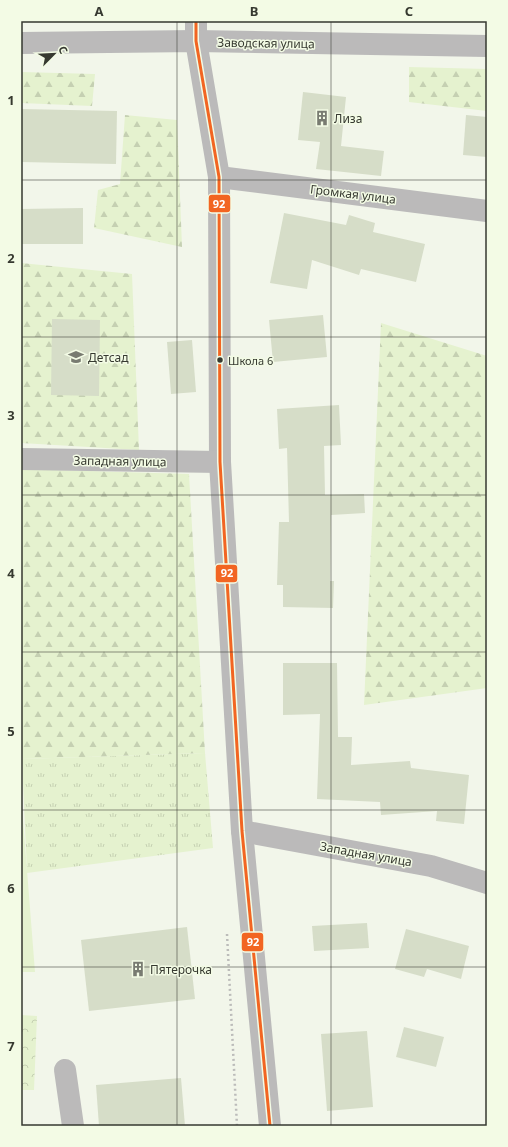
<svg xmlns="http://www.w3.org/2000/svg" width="508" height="1147" viewBox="0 0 508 1147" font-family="'Noto Sans',sans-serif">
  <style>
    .grass { fill: url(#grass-tufts) }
    .forest { fill: url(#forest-firs) }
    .park { fill: url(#park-crowns) }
    .pitch { fill: #e5f2cf }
    .building { fill: #d6ddc8 }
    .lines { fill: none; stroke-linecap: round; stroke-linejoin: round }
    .path { stroke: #bcbcba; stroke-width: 2.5; stroke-dasharray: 2 3; stroke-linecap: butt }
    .minor { stroke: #bbbaba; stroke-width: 22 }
    .bus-1-casing { stroke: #f3fbe5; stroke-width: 6 }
    .bus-1 { stroke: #f26522; stroke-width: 3 }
    .grid { fill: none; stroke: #363930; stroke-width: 1; stroke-opacity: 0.55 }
    .bus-dot { fill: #363930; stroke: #f3fbe5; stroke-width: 1.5 }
    .labels { text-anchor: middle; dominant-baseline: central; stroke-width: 3; stroke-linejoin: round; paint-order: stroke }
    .bus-label { font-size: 11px; fill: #363930; stroke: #f3fbe5; text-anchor: start }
    .street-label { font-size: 12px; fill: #363930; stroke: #f3fbe5 }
    .poi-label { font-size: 12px; fill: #363930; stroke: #f3fbe5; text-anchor: start }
    .line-badge { stroke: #f3fbe5; stroke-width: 1.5 }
    .badge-label { font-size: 11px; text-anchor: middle; font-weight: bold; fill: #fff }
    .neatline { fill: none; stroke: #363930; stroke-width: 1.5 }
    .grid-label { font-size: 13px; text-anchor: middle; font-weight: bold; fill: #363930 }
  </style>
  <defs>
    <pattern id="grass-tufts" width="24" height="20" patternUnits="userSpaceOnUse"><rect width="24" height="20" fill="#e5f2cf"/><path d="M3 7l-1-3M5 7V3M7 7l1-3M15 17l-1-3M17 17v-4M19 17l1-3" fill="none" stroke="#c5d0b2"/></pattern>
    <pattern id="forest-firs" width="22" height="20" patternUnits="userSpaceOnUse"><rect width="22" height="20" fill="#e5f2cf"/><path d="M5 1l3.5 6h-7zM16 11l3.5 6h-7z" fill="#c5d0b2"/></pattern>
    <pattern id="park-crowns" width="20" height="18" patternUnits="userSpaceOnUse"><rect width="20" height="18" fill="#e5f2cf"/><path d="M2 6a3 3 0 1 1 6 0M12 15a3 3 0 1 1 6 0" fill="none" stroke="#c5d0b2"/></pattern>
  </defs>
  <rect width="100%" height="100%" fill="#f2f6ea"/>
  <polygon class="grass" points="205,753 213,848 27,873 22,759"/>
  <g class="forest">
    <polygon points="409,67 487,69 487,111 409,102"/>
    <polygon points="21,72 95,74 92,106 21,103"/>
    <polygon points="125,115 177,120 182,247 94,228 98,190 120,184"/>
    <polygon points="21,263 132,274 139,450 21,443"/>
    <polygon points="381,323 487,356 487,688 364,705"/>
    <polygon points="21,469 189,474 205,753 22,759 21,794"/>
  </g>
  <polygon class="park" points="21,1015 37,1016 34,1090 21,1090"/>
  <polygon class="pitch" points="21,794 35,972 21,972"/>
  <g class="building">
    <polygon points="303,92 346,97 341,146 384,151 381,176 316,169 320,142 298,140"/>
    <polygon points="21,109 117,111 116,164 21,162"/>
    <polygon points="466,115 487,117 487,157 463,155"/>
    <polygon points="83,208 83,244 21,244 21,209"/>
    <polygon points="284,213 346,225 349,215 375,223 373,232 425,244 416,282 361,269 359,275 312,260 307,289 270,283"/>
    <polygon points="323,315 327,357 273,362 269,320"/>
    <polygon points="52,319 100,320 99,396 51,395"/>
    <polygon points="192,340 196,392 171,394 167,342"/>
    <polygon points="339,405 341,445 324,446 325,495 364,494 365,513 331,515 330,581 334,581 333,608 283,607 283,585 277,585 279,522 289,522 287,448 279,449 277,409"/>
    <polygon points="283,663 337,663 338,737 352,737 351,765 410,761 411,768 469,775 464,824 436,821 437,811 381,815 380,802 317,799 320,714 283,715"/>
    <polygon points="367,923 369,948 314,951 312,926"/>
    <polygon points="187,927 195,999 89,1011 81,940"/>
    <polygon points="406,929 469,946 461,979 427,969 424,977 395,969"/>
    <polygon points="404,1027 444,1037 436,1067 396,1057"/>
    <polygon points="367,1031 373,1107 327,1111 321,1034"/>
    <polygon points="181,1078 185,1126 99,1126 96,1085"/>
  </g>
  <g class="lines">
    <polyline class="path" points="227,934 237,1126"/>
    <g class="minor">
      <polyline points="196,21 196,41 219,177 220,462 242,831 270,1126"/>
      <polyline points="21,43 196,41 487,46"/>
      <polyline points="219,177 487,211"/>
      <polyline points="21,459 220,462"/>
      <polyline points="242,831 431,866 487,883"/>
      <polyline points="65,1070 73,1126"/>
    </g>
    <g class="bus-1-casing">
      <polyline id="bus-1" points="196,21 196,41 219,177 220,462 242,831 270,1126"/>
    </g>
    <use href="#bus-1" class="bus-1"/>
  </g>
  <path class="grid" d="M177 21V1126M331 21V1126M21 180H487M21 337H487M21 495H487M21 652H487M21 810H487M21 967H487"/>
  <defs>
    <g id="building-bare" transform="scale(1.2)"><path d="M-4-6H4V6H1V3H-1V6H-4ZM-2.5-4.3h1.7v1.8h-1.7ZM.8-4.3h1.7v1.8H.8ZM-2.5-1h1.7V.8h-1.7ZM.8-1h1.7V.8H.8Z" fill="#787b71" stroke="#f3fbe5" stroke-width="2.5" paint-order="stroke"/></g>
    <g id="school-bare" transform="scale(1.2)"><path d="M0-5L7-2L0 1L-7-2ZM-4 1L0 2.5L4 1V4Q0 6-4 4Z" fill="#787b71" stroke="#f3fbe5" stroke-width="2.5" paint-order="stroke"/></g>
  </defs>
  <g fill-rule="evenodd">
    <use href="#building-bare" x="322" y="118"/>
    <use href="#school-bare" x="76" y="357"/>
    <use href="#building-bare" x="138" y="969"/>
  </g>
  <circle class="bus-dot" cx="220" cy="360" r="3.5"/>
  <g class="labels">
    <g class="bus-label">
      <text x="228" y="360">Школа 6</text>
    </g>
    <g class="street-label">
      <text transform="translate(266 43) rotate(1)">Заводская улица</text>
      <text transform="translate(353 194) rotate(7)">Громкая улица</text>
      <text transform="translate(120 461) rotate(1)">Западная улица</text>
      <text transform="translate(366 854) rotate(10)">Западная улица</text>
    </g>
    <g class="poi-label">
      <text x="334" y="118">Лиза</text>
      <text x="88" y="357">Детсад</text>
      <text x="150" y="969">Пятерочка</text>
    </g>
  </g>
  <g class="line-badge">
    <rect x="208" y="194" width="23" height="19" rx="4" fill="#f26522"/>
    <rect x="215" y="564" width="23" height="19" rx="4" fill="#f26522"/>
    <rect x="241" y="932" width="23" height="20" rx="4" fill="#f26522"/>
  </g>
  <g class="badge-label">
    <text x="219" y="208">92</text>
    <text x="227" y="577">92</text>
    <text x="253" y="946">92</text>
  </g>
  <rect width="508" height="1147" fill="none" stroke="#f3fbe5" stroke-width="44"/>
  <g transform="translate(54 54) rotate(66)" stroke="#f3fbe5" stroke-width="3" paint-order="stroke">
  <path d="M0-3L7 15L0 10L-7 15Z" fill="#363930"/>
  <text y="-6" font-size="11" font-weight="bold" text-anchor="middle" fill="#363930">С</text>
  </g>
  <rect x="22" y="22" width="464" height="1103" class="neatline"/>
  <g class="grid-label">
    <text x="99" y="16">A</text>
    <text x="254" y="16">B</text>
    <text x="409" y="16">C</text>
    <text x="11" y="105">1</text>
    <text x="11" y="263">2</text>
    <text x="11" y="420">3</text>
    <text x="11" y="578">4</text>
    <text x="11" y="736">5</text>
    <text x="11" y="893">6</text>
    <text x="11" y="1051">7</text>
  </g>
</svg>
